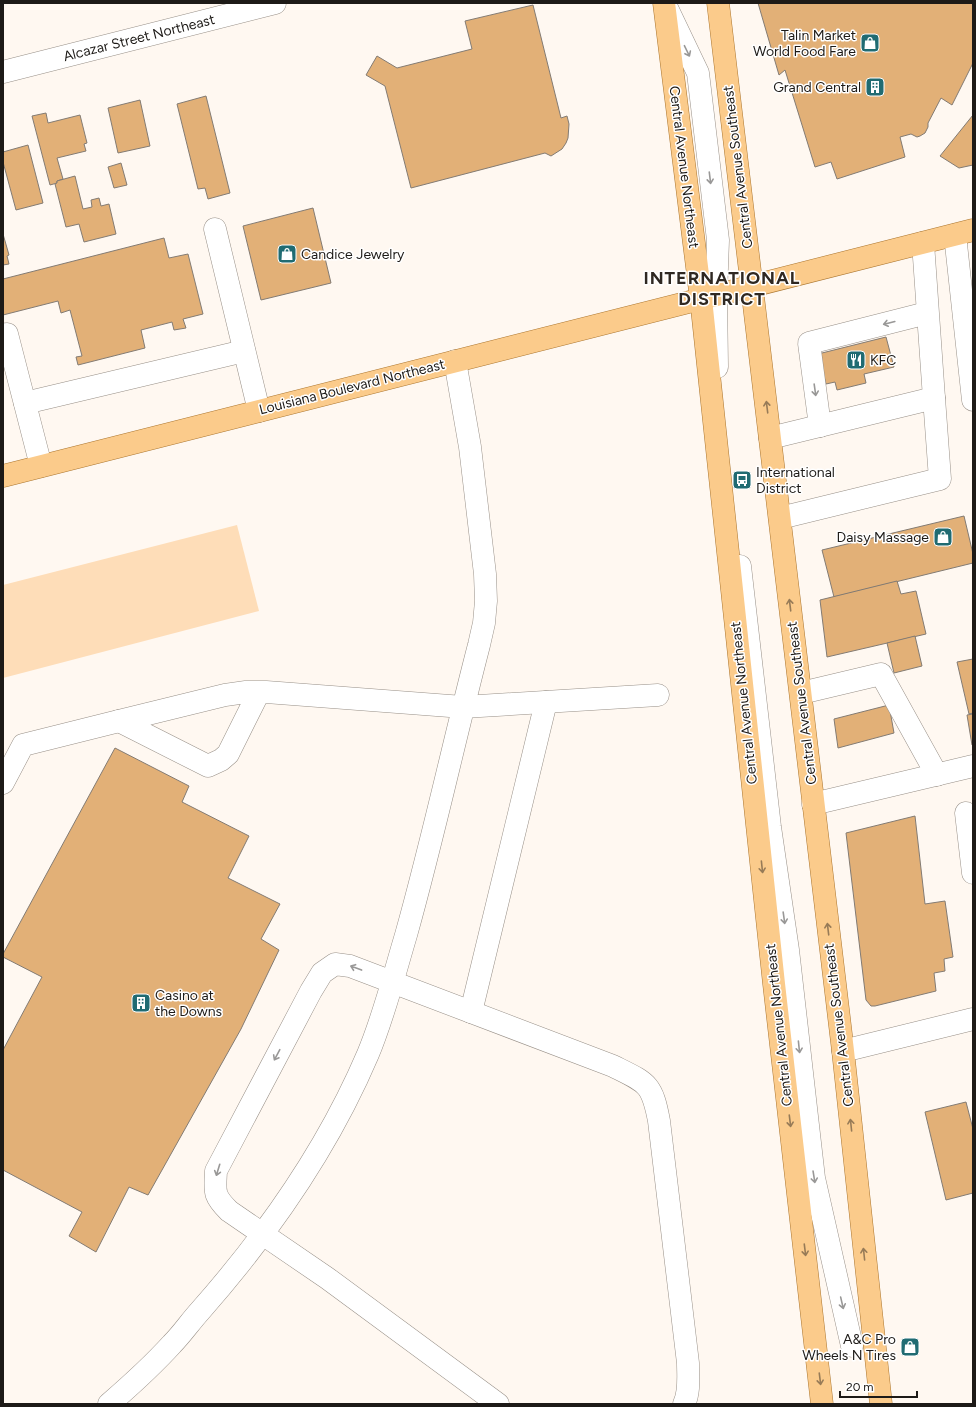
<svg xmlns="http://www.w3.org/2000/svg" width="976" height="1407" viewBox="0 0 976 1407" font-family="Figtree,sans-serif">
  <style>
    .green { fill: #feddb8 }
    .building { fill: #e2b077; stroke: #837b73 }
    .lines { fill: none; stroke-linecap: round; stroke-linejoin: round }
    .minor-casing { stroke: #989088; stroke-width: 23 }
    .major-casing { stroke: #ab7630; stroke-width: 23 }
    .minor { stroke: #fff; stroke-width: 22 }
    .major { stroke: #fbcb8b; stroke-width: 22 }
    .oneway { stroke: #999897 }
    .oneway2 { stroke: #977b57 }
    .labels { text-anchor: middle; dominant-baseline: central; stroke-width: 3; stroke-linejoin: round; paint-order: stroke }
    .poi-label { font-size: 14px; fill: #1d1a17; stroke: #fff; text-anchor: end }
    .street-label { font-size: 14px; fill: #1d1a17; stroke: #fff }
    .district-label { font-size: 18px; font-weight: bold; letter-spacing: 1px; fill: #2f2822; stroke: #fff }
  </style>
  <rect width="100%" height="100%" fill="#fff8f1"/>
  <polygon class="green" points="237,525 259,611 3,678 3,585"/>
  <g class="building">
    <polygon points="758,3 973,3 973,63 952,105 941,98 928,123 928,127 925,133 920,136 917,137 911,134 900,137 905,157 837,179 831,162 815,167 785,70 779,75"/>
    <polygon points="533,5 561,118 567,116 569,124 568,138 566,143 562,149 551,156 545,153 411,188 385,86 366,75 377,56 397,68 472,49 465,21"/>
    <polygon points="206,96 230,193 208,199 205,188 198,189 177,104"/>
    <polygon points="140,100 150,146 118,153 108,108"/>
    <polygon points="46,113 48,123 80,115 87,143 84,144 86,151 57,158 63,179 57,181 57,183 50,185 32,116"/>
    <polygon points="973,115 973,165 959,168 940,156"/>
    <polygon points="28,145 43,203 16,210 3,162 3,152"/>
    <polygon points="121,163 127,185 114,188 108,167"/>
    <polygon points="75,176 83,209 92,207 91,200 99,198 101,206 109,204 116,234 84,242 79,224 66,227 55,184 57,183 57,181"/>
    <polygon points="313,208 331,283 261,300 243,226"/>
    <polygon points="3,234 9,255 7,256 9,264 3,265"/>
    <polygon points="164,238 169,258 188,254 203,314 183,319 186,328 174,330 172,322 141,330 145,348 78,365 76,357 82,356 70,310 61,313 58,301 3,315 3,279"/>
    <polygon points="886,337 894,367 864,374 866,383 837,390 835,382 826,384 818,354"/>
    <polygon points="964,516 973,554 973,563 834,597 822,550"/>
    <polygon points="897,581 901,594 916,591 926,634 827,657 820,600"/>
    <polygon points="915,636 922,666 894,673 887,643"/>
    <polygon points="973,659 973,713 969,714 957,662"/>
    <polygon points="889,705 894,733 838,748 834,719"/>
    <polygon points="973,714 973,744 972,745 967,715"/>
    <polygon points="115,748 189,786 182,802 249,836 228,878 280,904 261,939 279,950 241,1029 148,1195 129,1187 96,1252 69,1236 82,1212 3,1170 3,1050 42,977 3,957 3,954"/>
    <polygon points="915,816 925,904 945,901 953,957 944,959 945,971 934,973 936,991 875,1006 871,1006 866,1000 846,833"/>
    <polygon points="966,1102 973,1129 973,1193 946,1200 925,1112"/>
  </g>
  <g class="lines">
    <g class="minor-casing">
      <g id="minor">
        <polyline points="666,6 698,73 718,240 716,295 717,367"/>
        <polyline points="3,72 275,3"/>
        <polyline points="215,229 259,411"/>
        <polyline points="955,235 973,400"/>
        <polyline points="7,334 41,466"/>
        <polyline points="25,403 244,351"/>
        <polyline points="820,426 809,343 927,313"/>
        <polyline points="770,438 934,398 923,243"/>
        <polyline points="780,518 940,479 934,398"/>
        <polyline points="740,566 770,827 788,950 814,1178 852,1346"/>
        <polyline points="259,692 228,754 221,760 208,766 119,721 225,695 246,692 266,692 463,707 658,695"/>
        <polyline points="801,693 881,674 937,775"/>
        <polyline points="3,783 23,745 119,721"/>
        <polyline points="813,804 973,766"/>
        <polyline points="966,813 973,873"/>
        <polyline points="471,1012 546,702"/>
        <polyline points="843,1051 973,1019"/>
        <path d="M109 1404C131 1385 152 1366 172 1344 182 1334 190 1322 200 1311 267 1235 328 1148 368 1054 384 1016 394 975 406 935 433 839 454 741 479 645L484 623 486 601 485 574 470 447 455 361"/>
        <path d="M498 1404 327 1278 229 1211C213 1195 215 1192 216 1171L311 991 322 973 335 964 350 966 613 1066C647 1083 652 1083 659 1121L688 1363C688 1376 690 1392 684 1404"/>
      </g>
    </g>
    <g class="major-casing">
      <g id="major">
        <polyline points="664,3 701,299 774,984 822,1404"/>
        <polyline points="718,3 843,1051 881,1404"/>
        <polyline points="3,476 973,230"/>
      </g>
    </g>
    <use href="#minor" class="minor"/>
    <use href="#major" class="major"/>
  </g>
  <defs><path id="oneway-shaft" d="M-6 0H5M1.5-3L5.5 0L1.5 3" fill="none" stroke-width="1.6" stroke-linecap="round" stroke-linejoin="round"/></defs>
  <g class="oneway">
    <use href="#oneway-shaft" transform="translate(687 51) rotate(64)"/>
    <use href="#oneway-shaft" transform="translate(710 178) rotate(83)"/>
    <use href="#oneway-shaft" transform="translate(889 323) rotate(166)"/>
    <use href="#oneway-shaft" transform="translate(815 390) rotate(82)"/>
    <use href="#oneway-shaft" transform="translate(784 918) rotate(82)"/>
    <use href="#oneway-shaft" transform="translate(356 968) rotate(-160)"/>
    <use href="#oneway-shaft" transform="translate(799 1047) rotate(84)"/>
    <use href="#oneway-shaft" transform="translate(277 1055) rotate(118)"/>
    <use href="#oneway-shaft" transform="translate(218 1170) rotate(107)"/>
    <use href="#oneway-shaft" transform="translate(814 1177) rotate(81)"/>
    <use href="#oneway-shaft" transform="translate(842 1303) rotate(77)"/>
  </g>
  <g class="oneway2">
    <use href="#oneway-shaft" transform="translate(767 407) rotate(-97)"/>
    <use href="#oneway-shaft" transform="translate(790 605) rotate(-97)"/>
    <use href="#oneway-shaft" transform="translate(762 867) rotate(84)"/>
    <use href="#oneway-shaft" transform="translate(828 929) rotate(-97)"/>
    <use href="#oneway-shaft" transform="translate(790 1121) rotate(83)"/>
    <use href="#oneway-shaft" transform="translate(851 1125) rotate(-96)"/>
    <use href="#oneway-shaft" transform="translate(805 1250) rotate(83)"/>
    <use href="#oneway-shaft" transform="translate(864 1254) rotate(-96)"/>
    <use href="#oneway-shaft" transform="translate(820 1379) rotate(83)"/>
  </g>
  <defs>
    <g id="shop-square" transform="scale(1)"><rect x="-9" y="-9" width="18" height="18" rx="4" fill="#206b72" stroke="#fff"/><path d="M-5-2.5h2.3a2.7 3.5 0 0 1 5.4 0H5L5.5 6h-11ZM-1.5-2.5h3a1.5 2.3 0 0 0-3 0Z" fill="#fff"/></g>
    <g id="building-square" transform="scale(1)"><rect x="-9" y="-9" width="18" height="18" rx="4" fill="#206b72" stroke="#fff"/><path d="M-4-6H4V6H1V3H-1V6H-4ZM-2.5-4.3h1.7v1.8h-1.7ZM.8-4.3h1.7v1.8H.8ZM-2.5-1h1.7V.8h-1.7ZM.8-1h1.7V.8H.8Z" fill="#fff"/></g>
    <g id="restaurant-square" transform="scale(1)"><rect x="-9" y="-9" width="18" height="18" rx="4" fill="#206b72" stroke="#fff"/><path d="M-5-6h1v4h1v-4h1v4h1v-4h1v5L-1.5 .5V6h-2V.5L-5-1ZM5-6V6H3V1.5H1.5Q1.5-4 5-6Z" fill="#fff"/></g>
    <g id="bus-square" transform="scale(1)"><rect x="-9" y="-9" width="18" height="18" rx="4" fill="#206b72" stroke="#fff"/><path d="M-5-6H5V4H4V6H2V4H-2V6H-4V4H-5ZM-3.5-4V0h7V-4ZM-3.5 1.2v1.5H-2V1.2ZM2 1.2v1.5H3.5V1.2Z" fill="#fff"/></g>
  </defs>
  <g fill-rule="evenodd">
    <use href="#shop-square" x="870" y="43"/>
    <use href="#building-square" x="875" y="87"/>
    <use href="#shop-square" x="287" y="254"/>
    <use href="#restaurant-square" x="856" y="360"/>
    <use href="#bus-square" x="742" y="480"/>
    <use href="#shop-square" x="943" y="537"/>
    <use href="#building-square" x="141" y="1003"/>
    <use href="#shop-square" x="910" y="1347"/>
  </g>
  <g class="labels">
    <g class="poi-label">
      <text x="856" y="35">Talin Market<tspan x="856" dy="16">World Food Fare</tspan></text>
      <text x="861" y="87">Grand Central</text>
      <text x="301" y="254" text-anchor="start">Candice Jewelry</text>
      <text x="870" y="360" text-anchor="start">KFC</text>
      <text x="756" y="472" text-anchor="start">International<tspan x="756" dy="16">District</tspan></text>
      <text x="929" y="537">Daisy Massage</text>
      <text x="155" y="995" text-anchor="start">Casino at<tspan x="155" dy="16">the Downs</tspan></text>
      <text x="896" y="1339">A&amp;C Pro<tspan x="896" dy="16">Wheels N Tires</tspan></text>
    </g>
    <g class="street-label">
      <text transform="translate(139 38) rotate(-14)">Alcazar Street Northeast</text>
      <text transform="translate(684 167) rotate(83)">Central Avenue Northeast</text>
      <text transform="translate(738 167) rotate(-97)">Central Avenue Southeast</text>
      <text transform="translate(352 387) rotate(-14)">Louisiana Boulevard Northeast</text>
      <text transform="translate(744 703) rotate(-96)">Central Avenue Northeast</text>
      <text transform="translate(802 703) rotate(-97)">Central Avenue Southeast</text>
      <text transform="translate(779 1025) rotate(-96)">Central Avenue Northeast</text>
      <text transform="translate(839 1025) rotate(-97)">Central Avenue Southeast</text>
    </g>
    <g class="district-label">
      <text x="722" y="278">INTERNATIONAL<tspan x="722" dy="21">DISTRICT</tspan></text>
    </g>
  </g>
  <rect width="976" height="1407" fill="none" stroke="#1d1a17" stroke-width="8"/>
  <path d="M840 1391v6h77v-6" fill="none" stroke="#1d1a17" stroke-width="2"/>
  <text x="846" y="1391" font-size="12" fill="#1d1a17" stroke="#ffffff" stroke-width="3" paint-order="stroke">20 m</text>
</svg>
